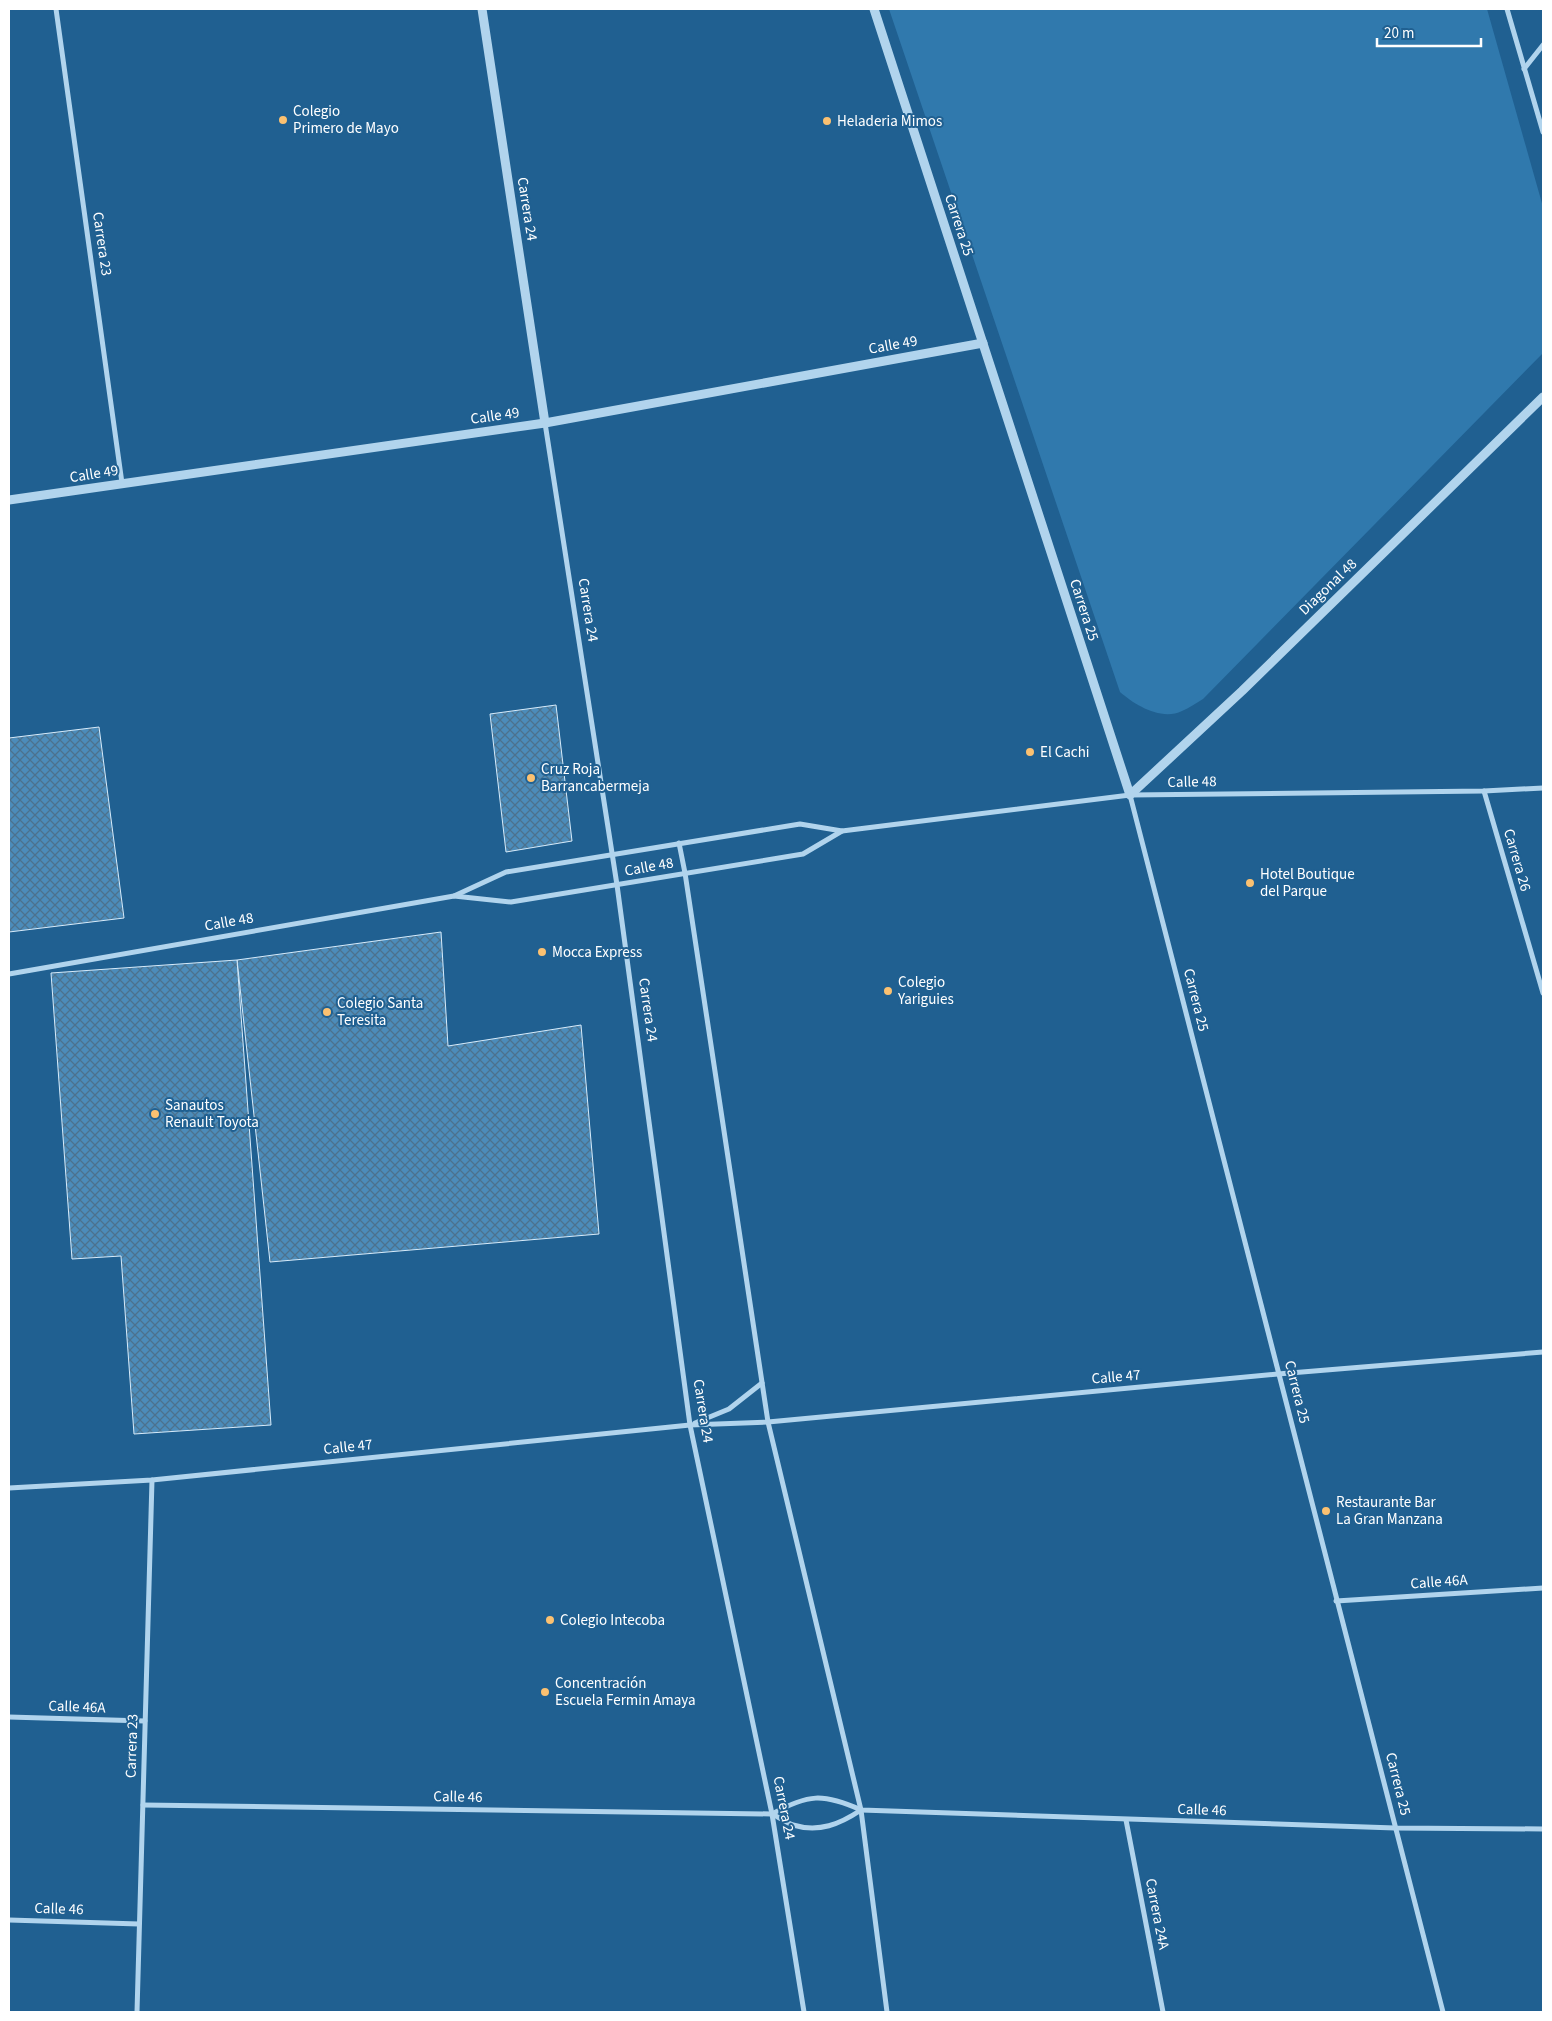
<svg xmlns="http://www.w3.org/2000/svg" width="1552" height="2021" viewBox="0 0 1552 2021" font-family="'Source Sans 3',sans-serif">
  <style>
    .park { fill: #3079ad }
    .building { fill: url(#building-cross-hatch); stroke: #d7ebfa }
    .lines { fill: none; stroke-linecap: round; stroke-linejoin: round }
    .minor { stroke: #b1d4ed; stroke-width: 5 }
    .tertiary { stroke: #b1d4ed; stroke-width: 9 }
    .poi-dot { fill: #fbc171; stroke: #206091; stroke-width: 2 }
    .labels { text-anchor: middle; dominant-baseline: central; stroke-width: 4; stroke-linejoin: round; paint-order: stroke }
    .poi-label { font-size: 15px; fill: #fff; stroke: #206091; text-anchor: start }
    .street-label { font-size: 15px; fill: #fff; stroke: #206091 }
  </style>
  <defs>
    <pattern id="building-cross-hatch" width="8" height="8" patternUnits="userSpaceOnUse" patternTransform="scale(1.25)"><rect width="8" height="8" fill="#4c8cba"/><path d="M0 0l8 8M0 8l8-8" fill="none" stroke="#4c728e"/></pattern>
  </defs>
  <rect width="100%" height="100%" fill="#206091"/>
  <path class="park" d="M889 9H1487L1543 207V353L1203 699C1196 703 1189 708 1182 711 1161 721 1135 705 1120 692Z"/>
  <g class="building">
    <polygon points="556,705 572,841 506,852 490,714"/>
    <polygon points="99,727 124,918 9,932 9,738"/>
    <polygon points="441,932 448,1046 581,1025 599,1234 270,1262 237,960"/>
    <polygon points="237,960 271,1425 134,1434 121,1256 72,1259 51,973"/>
  </g>
  <g class="lines">
    <g class="minor">
      <polyline points="56,9 122,483"/>
      <polyline points="1507,9 1543,132"/>
      <polyline points="1524,69 1543,45"/>
      <polyline points="545,423 617,885 690,1425 772,1814 804,2012"/>
      <polyline points="1484,791 1543,993"/>
      <polyline points="1130,795 1443,2012"/>
      <polyline points="679,843 685,873 768,1422 861,1810 887,2012"/>
      <polyline points="454,896 511,902 803,854 842,831"/>
      <polyline points="9,974 454,896 506,872 800,824 842,831 1130,795 1484,791 1543,788"/>
      <polyline points="695,1423 729,1409 762,1383"/>
      <polyline points="9,1488 152,1480 690,1425 768,1422 1278,1374 1543,1352"/>
      <polyline points="1336,1601 1543,1588"/>
      <polyline points="9,1717 145,1721"/>
      <path d="M143 1805 772 1814C779 1817 786 1823 793 1825 819 1833 840 1824 861 1810"/>
      <path d="M772 1814C808 1794 823 1793 861 1810L1395 1828 1543 1829"/>
      <polyline points="1126,1820 1163,2012"/>
      <polyline points="9,1920 139,1924"/>
      <polyline points="137,2012 152,1480"/>
    </g>
    <g class="tertiary">
      <polyline points="482,9 545,423"/>
      <polyline points="874,9 1130,795 1242,691 1543,397"/>
      <polyline points="9,500 545,423 983,343"/>
    </g>
  </g>
  <g class="poi-dot">
    <circle cx="283" cy="120" r="5"/>
    <circle cx="827" cy="121" r="5"/>
    <circle cx="1030" cy="752" r="5"/>
    <circle cx="531" cy="778" r="5"/>
    <circle cx="1250" cy="883" r="5"/>
    <circle cx="542" cy="952" r="5"/>
    <circle cx="888" cy="991" r="5"/>
    <circle cx="327" cy="1012" r="5"/>
    <circle cx="155" cy="1114" r="5"/>
    <circle cx="1326" cy="1511" r="5"/>
    <circle cx="550" cy="1620" r="5"/>
    <circle cx="545" cy="1692" r="5"/>
  </g>
  <g class="labels">
    <g class="poi-label">
      <text x="293" y="111">Colegio<tspan x="293" dy="17">Primero de Mayo</tspan></text>
      <text x="837" y="121">Heladeria Mimos</text>
      <text x="1040" y="752">El Cachi</text>
      <text x="541" y="769">Cruz Roja<tspan x="541" dy="17">Barrancabermeja</tspan></text>
      <text x="1260" y="874">Hotel Boutique<tspan x="1260" dy="17">del Parque</tspan></text>
      <text x="552" y="952">Mocca Express</text>
      <text x="898" y="982">Colegio<tspan x="898" dy="17">Yariguies</tspan></text>
      <text x="337" y="1003">Colegio Santa<tspan x="337" dy="17">Teresita</tspan></text>
      <text x="165" y="1105">Sanautos<tspan x="165" dy="17">Renault Toyota</tspan></text>
      <text x="1336" y="1502">Restaurante Bar<tspan x="1336" dy="17">La Gran Manzana</tspan></text>
      <text x="560" y="1620">Colegio Intecoba</text>
      <text x="555" y="1683">Concentración<tspan x="555" dy="17">Escuela Fermin Amaya</tspan></text>
    </g>
    <g class="street-label">
      <text transform="translate(527 209) rotate(81)">Carrera 24</text>
      <text transform="translate(959 225) rotate(72)">Carrera 25</text>
      <text transform="translate(102 244) rotate(82)">Carrera 23</text>
      <text transform="translate(893 345) rotate(-10)">Calle 49</text>
      <text transform="translate(495 416) rotate(-8)">Calle 49</text>
      <text transform="translate(94 474) rotate(-9)">Calle 49</text>
      <text transform="translate(1328 587) rotate(-44)">Diagonal 48</text>
      <text transform="translate(588 610) rotate(81)">Carrera 24</text>
      <text transform="translate(1084 610) rotate(72)">Carrera 25</text>
      <text transform="translate(1192 782) rotate(-1)">Calle 48</text>
      <text transform="translate(1517 860) rotate(74)">Carrera 26</text>
      <text transform="translate(649 867) rotate(-10)">Calle 48</text>
      <text transform="translate(229 922) rotate(-10)">Calle 48</text>
      <text transform="translate(1196 1000) rotate(76)">Carrera 25</text>
      <text transform="translate(648 1010) rotate(82)">Carrera 24</text>
      <text transform="translate(1116 1377) rotate(-5)">Calle 47</text>
      <text transform="translate(1297 1392) rotate(76)">Carrera 25</text>
      <text transform="translate(703 1411) rotate(81)">Carrera 24</text>
      <text transform="translate(348 1447) rotate(-6)">Calle 47</text>
      <text transform="translate(1439 1582) rotate(-4)">Calle 46A</text>
      <text transform="translate(77 1707) rotate(2)">Calle 46A</text>
      <text transform="translate(132 1746) rotate(-88)">Carrera 23</text>
      <text transform="translate(1398 1784) rotate(76)">Carrera 25</text>
      <text transform="translate(458 1797) rotate(1)">Calle 46</text>
      <text transform="translate(784 1808) rotate(79)">Carrera 24</text>
      <text transform="translate(1202 1810) rotate(2)">Calle 46</text>
      <text transform="translate(59 1909) rotate(2)">Calle 46</text>
      <text transform="translate(1157 1914) rotate(79)">Carrera 24A</text>
    </g>
  </g>
  <rect width="1552" height="2021" fill="none" stroke="#ffffff" stroke-width="20"/>
  <path d="M1377 38v8h104v-8" fill="none" stroke="#ffffff" stroke-width="2.5"/>
  <text x="1384" y="38" font-size="15" fill="#ffffff" stroke="#206091" stroke-width="4" paint-order="stroke">20 m</text>
</svg>
